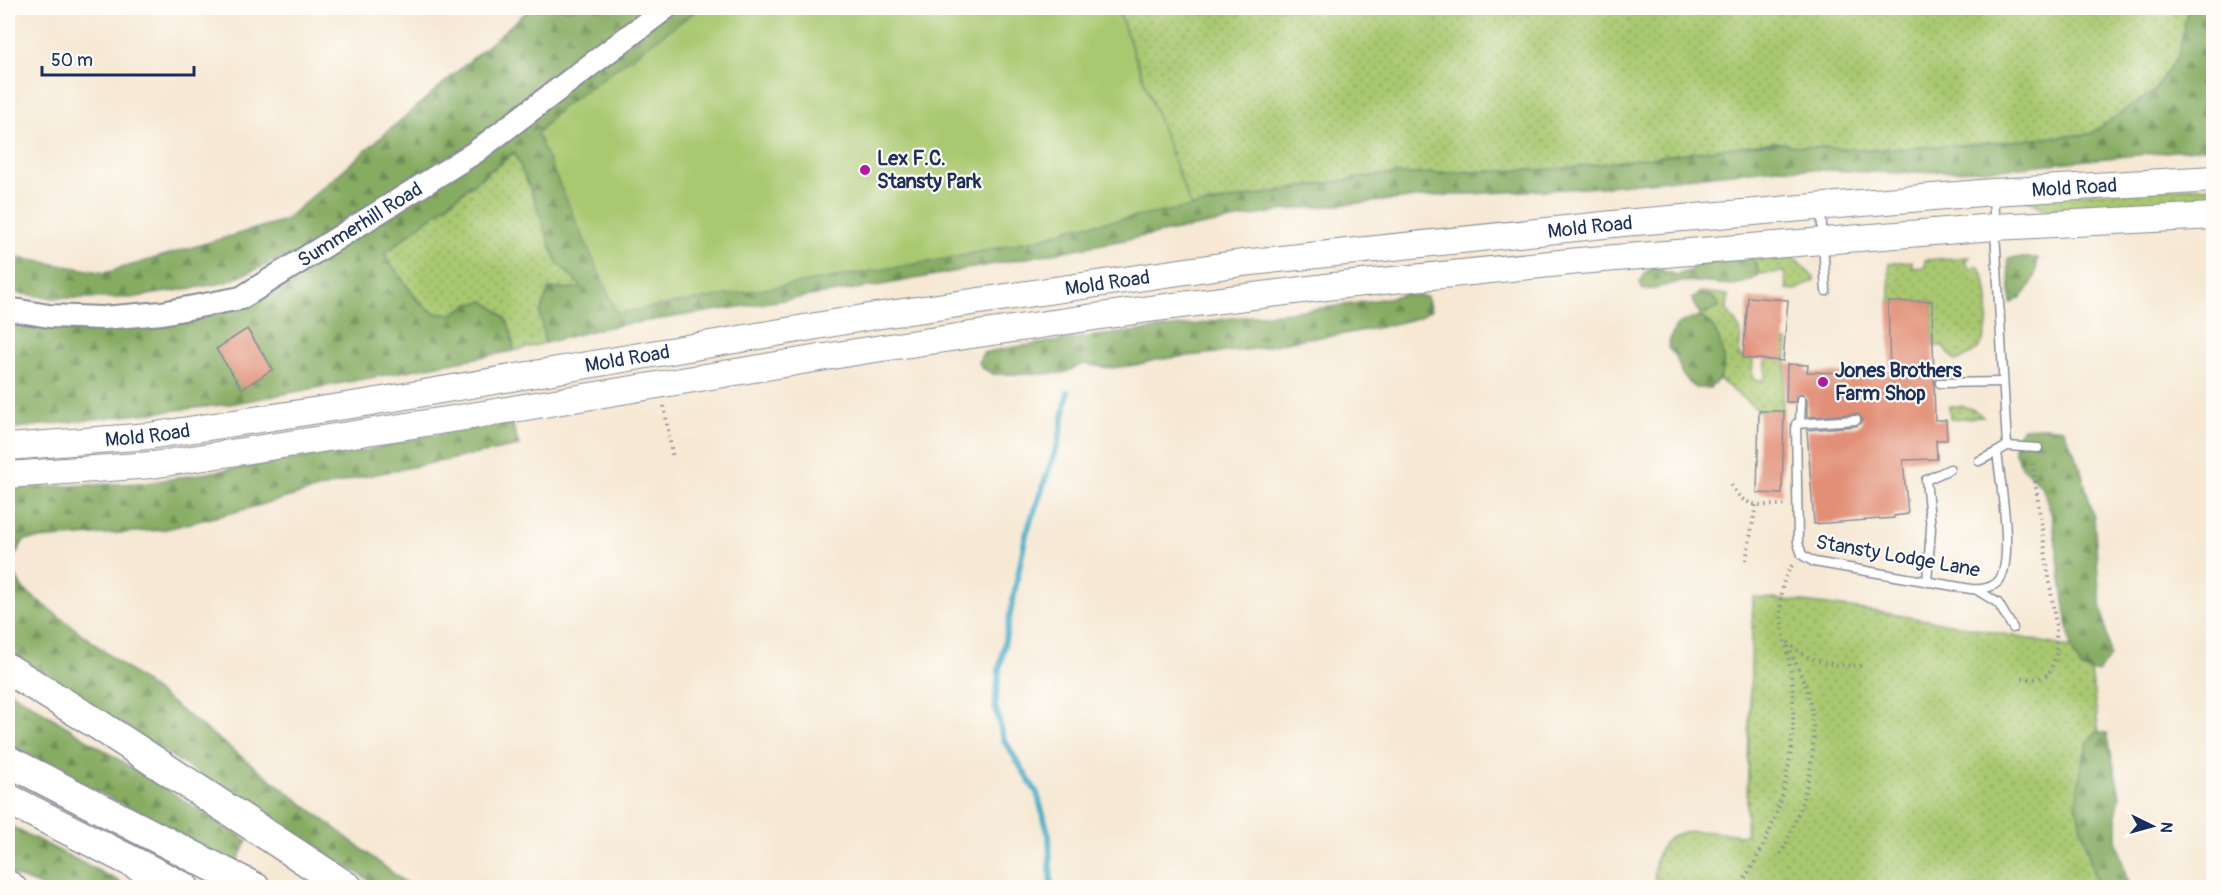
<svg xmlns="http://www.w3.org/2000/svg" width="2221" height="895" viewBox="0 0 2221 895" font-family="Pangolin,sans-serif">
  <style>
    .grass { fill: url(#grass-dots); stroke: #627c67; stroke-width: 1.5 }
    .forest { fill: url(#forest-firs); stroke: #506e60; stroke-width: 1.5 }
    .park { fill: #a9c870; stroke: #627c67; stroke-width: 1.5 }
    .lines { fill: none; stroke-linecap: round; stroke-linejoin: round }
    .stream { stroke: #48aec7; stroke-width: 6 }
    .building { fill: #e28f77 }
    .lane-casing { stroke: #888c98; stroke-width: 11 }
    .secondary-casing { stroke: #888c98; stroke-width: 26 }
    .primary-casing { stroke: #888c98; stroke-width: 28 }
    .highway-casing { stroke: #888c98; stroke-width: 33 }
    .path { stroke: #888c98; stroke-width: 4; stroke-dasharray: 1.5 4.5; stroke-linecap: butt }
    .lane { stroke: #fff; stroke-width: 8 }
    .secondary { stroke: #fff; stroke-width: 22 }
    .primary { stroke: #fff; stroke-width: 26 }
    .highway { stroke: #fff; stroke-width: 30 }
    .poi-dot { fill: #b5179e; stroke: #fdfcf7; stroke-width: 2 }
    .labels { text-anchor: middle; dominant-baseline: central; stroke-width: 4.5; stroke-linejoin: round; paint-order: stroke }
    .poi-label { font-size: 20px; font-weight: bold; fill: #1b2f5e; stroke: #fdfcf7; text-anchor: start }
    .street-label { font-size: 20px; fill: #1b2f5e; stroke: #fdfcf7 }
  </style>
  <defs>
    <pattern id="grass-dots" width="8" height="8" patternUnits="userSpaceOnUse" patternTransform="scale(1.5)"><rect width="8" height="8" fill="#a9c870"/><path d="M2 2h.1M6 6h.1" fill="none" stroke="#89a35f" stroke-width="1.8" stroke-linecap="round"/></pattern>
    <pattern id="forest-firs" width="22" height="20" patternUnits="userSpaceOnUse" patternTransform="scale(1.5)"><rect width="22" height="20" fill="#86ac62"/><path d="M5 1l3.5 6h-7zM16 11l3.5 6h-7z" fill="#6d8c54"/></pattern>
  </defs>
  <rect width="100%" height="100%" fill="#fdfcf7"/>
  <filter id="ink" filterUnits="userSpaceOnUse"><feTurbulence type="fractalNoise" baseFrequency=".0167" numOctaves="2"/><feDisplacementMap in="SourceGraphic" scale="12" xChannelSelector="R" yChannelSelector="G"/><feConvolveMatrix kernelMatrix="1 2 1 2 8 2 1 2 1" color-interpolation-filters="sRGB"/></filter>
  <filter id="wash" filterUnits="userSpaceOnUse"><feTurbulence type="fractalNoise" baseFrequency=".008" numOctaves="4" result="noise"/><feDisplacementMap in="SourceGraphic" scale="24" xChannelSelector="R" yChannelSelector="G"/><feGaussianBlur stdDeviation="1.35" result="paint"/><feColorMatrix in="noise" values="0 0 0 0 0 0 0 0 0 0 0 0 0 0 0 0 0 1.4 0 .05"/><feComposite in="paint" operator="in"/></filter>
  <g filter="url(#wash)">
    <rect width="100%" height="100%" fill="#f6e8d3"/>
    <g class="grass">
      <polygon points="1117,8 2188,8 2178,56 2154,92 2090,134 1976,144 1874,150 1797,146 1775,142 1559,169 1380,175 1191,207"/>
      <path d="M515 152 532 193 583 288 540 313 545 343 514 351 512 336 467 305C463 308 459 311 455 313 427 326 397 273 383 254Z"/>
      <polygon points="2213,186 2213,201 2045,209 2022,197"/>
      <polygon points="1746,254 1791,255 1814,278 1814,280 1797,290 1787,289 1784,272 1758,274 1757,264"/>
      <path d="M1970 257 1965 262 1971 270 1977 265C1991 279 1992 329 1980 346 1974 355 1965 356 1956 361L1943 346H1933L1932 301 1890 302 1889 263 1912 261V268L1925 267V260Z"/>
      <polygon points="1700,292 1728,295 1727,310 1741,331 1739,357 1753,359 1752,377 1755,380 1763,380 1765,378 1766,359 1780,340 1788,341 1782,411 1759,411 1705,368 1698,294"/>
      <path d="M1949 406C1965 406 1972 406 1983 417L1950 419Z"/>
      <path d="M1753 597C1859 606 1966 625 2071 648L2082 669 2091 671 2119 887 1656 888C1651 865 1658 836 1685 832 1702 829 1727 835 1746 835Z"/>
    </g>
    <g class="forest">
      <path d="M531 8H700L560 109 537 134 1046 237 1071 228 1314 185 1380 175 1559 169 1775 142 1797 146 1874 150 1976 144 2090 134 2154 91 2178 56 2188 8H2213V147L2000 169 1895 173 1778 168 1600 187 1433 196 1285 210 882 285 602 328 545 343 540 313 549 289 582 288 556 261 532 193 514 152 384 254 418 301 435 314H453L467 305 484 301C509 317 510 322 514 351L230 404 8 429V319L68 329 179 319 255 299 292 254 224 283 130 298H54L8 292V256L105 273 285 220Z"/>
      <path d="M1746 254 1757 264 1758 276C1733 294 1707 278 1680 282 1667 284 1656 290 1643 290L1640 283 1646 272 1656 267 1666 272 1677 275 1689 271 1700 261Z"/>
      <path d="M2008 258H2038C2036 276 2030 296 2011 303Z"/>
      <path d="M1406 294 1427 297 1431 310 1418 318 1377 328 1332 336 1306 338 1255 349 1159 359 1136 365 1111 368 1083 364 1064 373 1033 374H993L982 368 979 362 983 353C1055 339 1127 333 1199 324 1210 323 1220 319 1231 318 1289 312 1348 307 1406 294Z"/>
      <polygon points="1701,295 1709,296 1718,302 1718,308 1701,314 1695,307 1693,298"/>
      <path d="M1700 317C1717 322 1727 357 1722 373 1721 379 1714 383 1710 388H1695L1682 374 1676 356 1668 348C1673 325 1677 321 1700 317Z"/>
      <polygon points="512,422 519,446 361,477 239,511 162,530 24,540 10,564 22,588 411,887 380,887 8,654 8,488 145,483 354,449 356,453 421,437"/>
      <polygon points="2045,427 2063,429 2079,463 2094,518 2099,590 2110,656 2098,673 2082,669 2071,648 2052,516 2042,486 2022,467 2014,451 2015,439 2023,428"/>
      <polygon points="8,690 247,840 236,864 8,744"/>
      <polygon points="2096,733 2107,733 2120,796 2117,811 2117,842 2129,887 2097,887 2076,806 2082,762 2089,740"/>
      <polygon points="8,825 130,887 43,887 8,873"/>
    </g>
    <polygon class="park" points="700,8 1117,8 1191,207 1071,228 1046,237 951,258 617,313 537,134 560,109"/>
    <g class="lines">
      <polyline class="stream" points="1051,888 1049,836 1037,793 1004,740 995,706 999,671 1026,534 1058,444 1068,392"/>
    </g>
    <g id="blocks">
      <g class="building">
        <polygon points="1748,297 1788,300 1783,361 1743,358"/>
        <polygon points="1932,301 1935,420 1946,420 1947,440 1936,440 1937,459 1903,460 1908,514 1894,516 1894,518 1814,524 1807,430 1856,426 1861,423 1862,419 1859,415 1856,414 1807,417 1807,400 1802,394 1796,396 1795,402 1786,402 1787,364 1808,365 1807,372 1890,374 1888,302"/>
        <polygon points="247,329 273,369 242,389 216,349"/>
        <polygon points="1759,411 1784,411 1782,494 1757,493"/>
      </g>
    </g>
  </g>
  <g filter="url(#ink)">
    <use href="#blocks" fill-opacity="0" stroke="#888c98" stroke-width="1.5"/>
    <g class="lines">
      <g class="lane-casing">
        <g id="lane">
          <polyline points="1821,210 1826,291"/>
          <polyline points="1940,383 2003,382"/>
          <path d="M1856 420 1796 424 1798 543 1802 555 1814 562 1971 589C1981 590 1994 588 2000 579 2014 557 2000 479 1997 452L2007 446 1993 195"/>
          <polyline points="1800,423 1801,400"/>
          <polyline points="2007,446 2038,448"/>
          <polyline points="1979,461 1997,452"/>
          <polyline points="1927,582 1931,528 1926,480 1950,469"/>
          <polyline points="1977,590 1998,603 2013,628"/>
        </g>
      </g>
      <g class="secondary-casing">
        <g id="secondary">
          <path id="s1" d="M8 309 49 316 102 318 162 313 241 298 474 153 666 8"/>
        </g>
      </g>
      <g class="primary-casing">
        <g id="primary">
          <path id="s2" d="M8 447 149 436 365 403 875 316 1242 263 1623 223 1993 192 2214 179"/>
          <polyline points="8,475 152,465 459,418 862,351 1149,309 1334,286 1579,261 1994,227 2214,216"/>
        </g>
      </g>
      <g class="highway-casing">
        <g id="highway">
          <polyline points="8,669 99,725 348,888"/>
          <polyline points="8,761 255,888"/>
          <polyline points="8,799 184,888"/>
          <polyline points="8,886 11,888"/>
        </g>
      </g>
      <g class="path">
        <polyline points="664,406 673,459"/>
        <path d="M1731 485C1745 509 1760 505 1784 505"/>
        <polyline points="1746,560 1756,505"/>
        <path d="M1788 642C1812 665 1831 665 1863 666"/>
        <polyline points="2022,678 2037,679 2049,674 2056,654 2056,626 2032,460"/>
        <path d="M1781 854C1804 805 1822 752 1809 697 1805 680 1795 663 1788 646"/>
        <polyline points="1695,888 1699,886 1706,888"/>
        <path d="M1738 888C1775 838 1795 768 1793 707 1793 696 1793 685 1791 674 1787 637 1768 598 1793 564"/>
      </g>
      <use href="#lane" class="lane"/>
      <use href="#secondary" class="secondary"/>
      <use href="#primary" class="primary"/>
      <use href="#highway" class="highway"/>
    </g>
  </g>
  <g class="poi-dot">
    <circle cx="865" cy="170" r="6"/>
    <circle cx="1823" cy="382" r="6"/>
  </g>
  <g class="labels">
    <g class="poi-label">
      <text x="877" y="158">Lex F.C.<tspan x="877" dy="23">Stansty Park</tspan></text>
      <text x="1835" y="370">Jones Brothers<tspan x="1835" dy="23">Farm Shop</tspan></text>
    </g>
    <g class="street-label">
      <text stroke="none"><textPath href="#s2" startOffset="2084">Mold Road</textPath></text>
      <text stroke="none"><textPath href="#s1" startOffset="375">Summerhill Road</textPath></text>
      <text stroke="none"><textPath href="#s2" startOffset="1598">Mold Road</textPath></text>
      <text stroke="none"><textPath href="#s2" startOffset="1112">Mold Road</textPath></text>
      <text stroke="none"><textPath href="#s2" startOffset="626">Mold Road</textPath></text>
      <text stroke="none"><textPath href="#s2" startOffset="140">Mold Road</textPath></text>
      <text transform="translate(1898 556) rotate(10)">Stansty Lodge Lane</text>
    </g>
  </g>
  <rect width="2221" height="895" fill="none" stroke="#fdfcf7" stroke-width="30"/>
  <g transform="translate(2152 826) rotate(95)" stroke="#fdfcf7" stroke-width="4.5" paint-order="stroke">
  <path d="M0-4.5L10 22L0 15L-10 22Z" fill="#1b2f5e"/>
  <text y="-9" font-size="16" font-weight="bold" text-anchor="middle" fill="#1b2f5e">N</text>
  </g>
  <path d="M42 66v9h152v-9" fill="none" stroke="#1b2f5e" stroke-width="3"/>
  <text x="51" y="66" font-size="18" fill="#1b2f5e" stroke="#fdfcf7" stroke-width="4.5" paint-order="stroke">50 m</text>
</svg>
